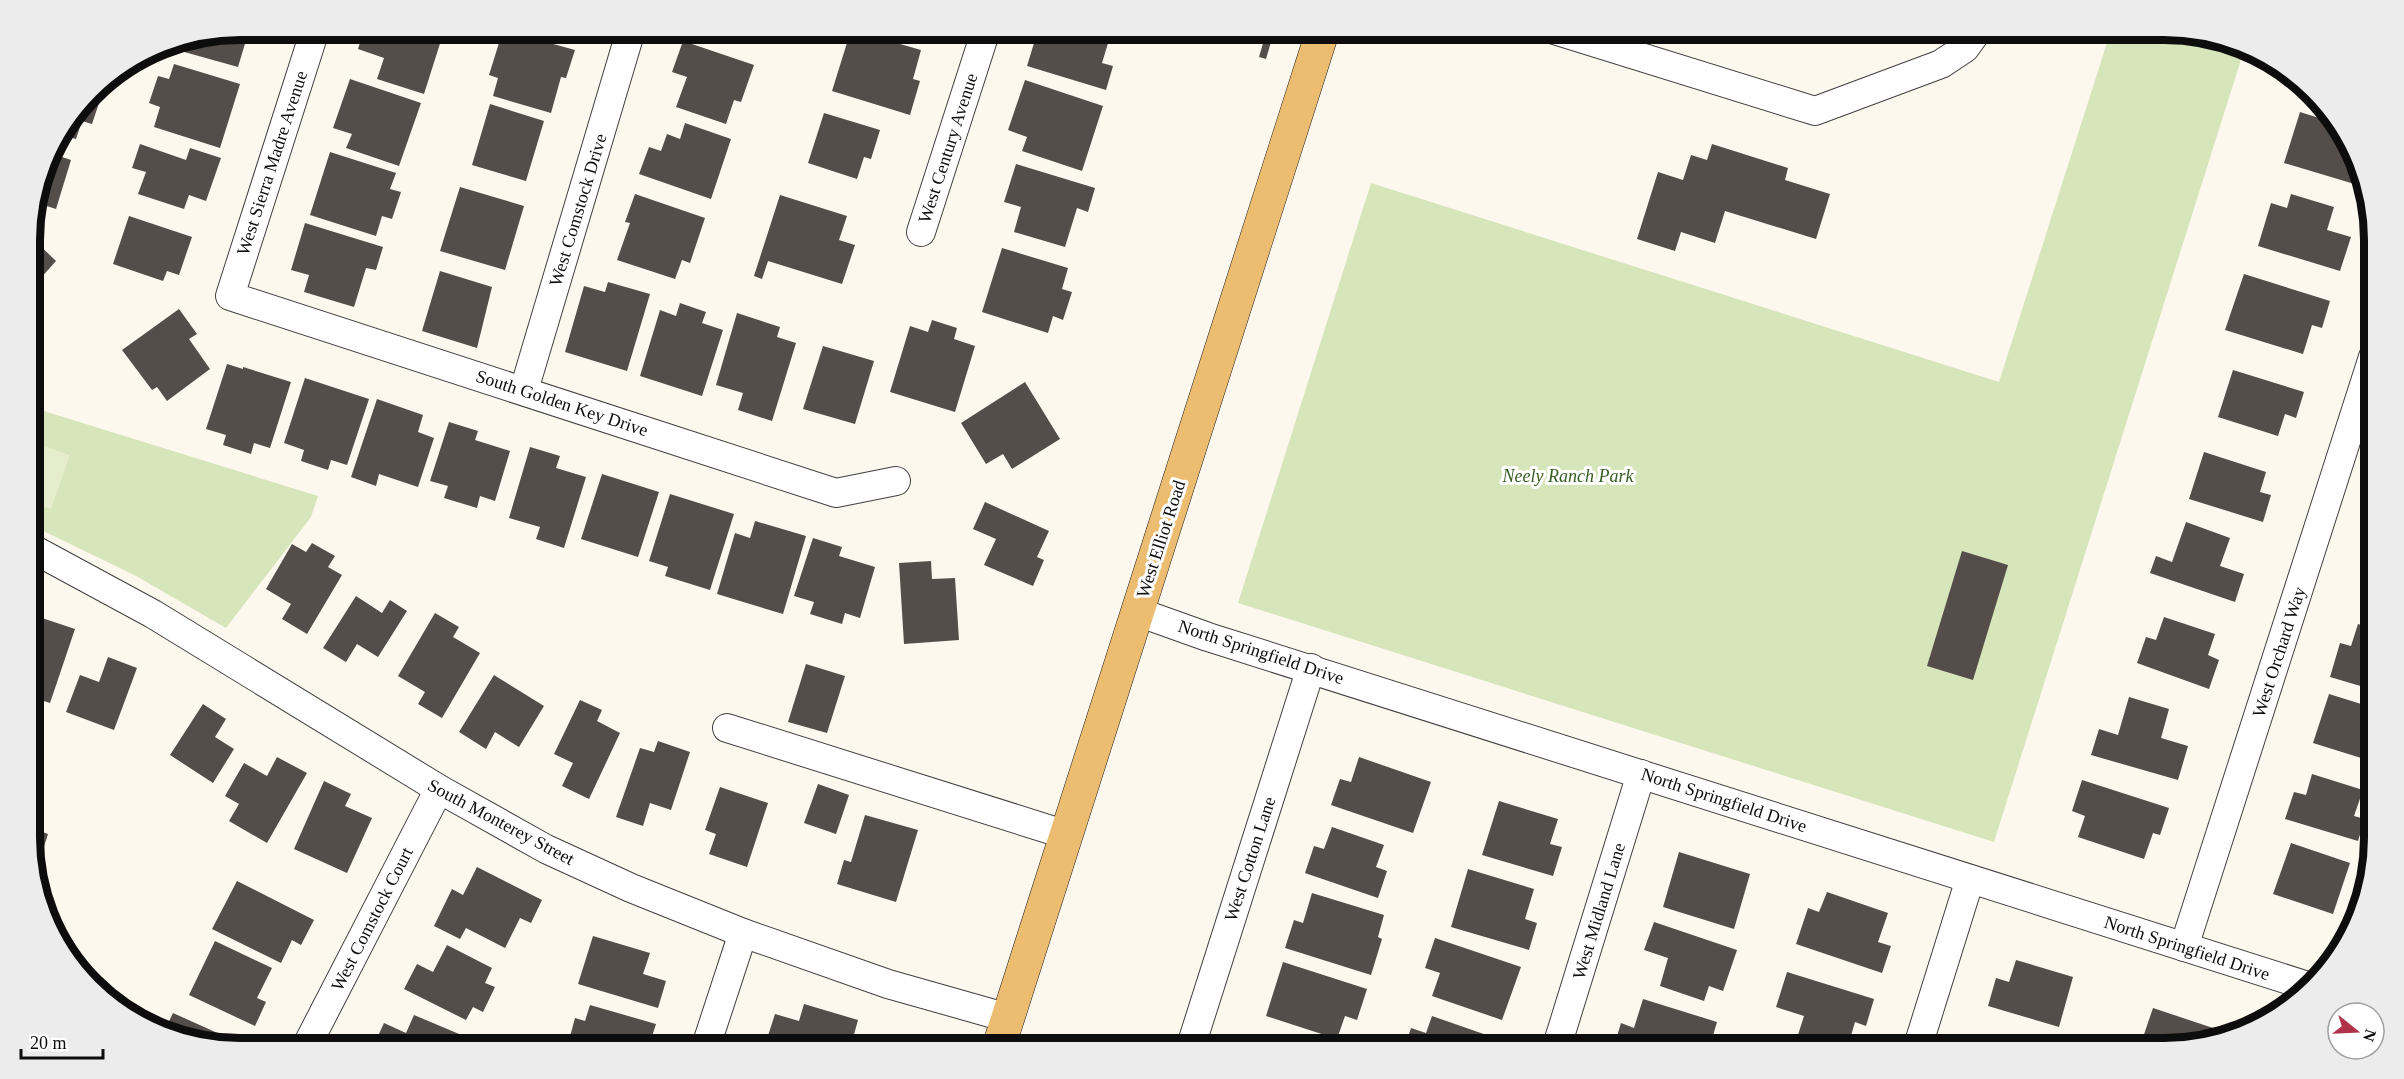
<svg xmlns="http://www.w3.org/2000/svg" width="2404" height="1079" viewBox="0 0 2404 1079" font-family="Georgia,serif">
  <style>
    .green { fill: #d7e5bb }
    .pitch { fill: #e6edcc }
    .building { fill: #544d4a }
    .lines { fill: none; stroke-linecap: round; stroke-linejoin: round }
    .minor-casing { stroke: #404040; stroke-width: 30 }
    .major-casing { stroke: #1e1e1e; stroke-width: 34 }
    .minor { stroke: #fff; stroke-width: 28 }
    .major { stroke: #ecbc70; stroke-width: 33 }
    .labels { text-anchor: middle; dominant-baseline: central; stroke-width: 6; stroke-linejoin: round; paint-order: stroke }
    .street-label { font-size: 18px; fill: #0d0d0d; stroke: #fff }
    .park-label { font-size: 18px; font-style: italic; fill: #385e23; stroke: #fff }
    .rim { fill: none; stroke: #0d0d0d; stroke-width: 8 }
  </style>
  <rect width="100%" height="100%" fill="#fdf8ee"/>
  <g class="green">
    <polygon points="2111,30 2164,30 2245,47 1994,842 1238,603 1371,183 1999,382"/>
    <polygon points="31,407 318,496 311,517 226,628 136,576 31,525"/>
  </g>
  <polygon class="pitch" points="31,442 70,455 51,509 31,502"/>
  <g class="building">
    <polygon points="240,30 262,30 259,41 247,37 238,67 170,48 171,44"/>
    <polygon points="364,30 444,31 424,94 377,79 384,58 358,49"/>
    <polygon points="503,30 575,50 566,78 561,77 551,113 493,96 498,78 489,75"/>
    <polygon points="851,30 921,50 913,79 920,81 910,115 832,91"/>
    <polygon points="910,30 934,30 932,37"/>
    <polygon points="1038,30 1059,33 1060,30 1112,30 1102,63 1113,66 1106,90 1027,66"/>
    <polygon points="1264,40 1271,42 1266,59 1259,57"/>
    <polygon points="683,41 754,65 741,102 734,100 726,124 676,107 687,77 672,72"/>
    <polygon points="174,64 240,84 220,148 154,127 160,107 149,103 158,76 169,79"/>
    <polygon points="350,79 421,103 399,166 346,148 352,134 333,128"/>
    <polygon points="1025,80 1103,106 1082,171 1022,151 1027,137 1008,130"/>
    <polygon points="94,92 102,94 92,124 82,121 76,139 61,135"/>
    <polygon points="490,104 544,121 526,181 472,165"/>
    <polygon points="2300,112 2335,123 2361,186 2284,163"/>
    <polygon points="824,113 880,130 871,159 864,157 857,179 808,163"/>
    <polygon points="685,123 731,139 711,199 639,174 649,147 661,151 667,134 680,139"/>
    <polygon points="140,144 186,160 190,148 221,158 206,201 189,195 184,209 138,194 146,172 132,168"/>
    <polygon points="1712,144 1788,168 1785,180 1830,194 1816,239 1725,211 1715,243 1681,232 1675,251 1637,239 1658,172 1683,180 1691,155 1707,160"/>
    <polygon points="330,152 396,173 390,189 401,192 392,219 382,216 376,236 310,215"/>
    <polygon points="50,153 71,160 56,209 37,203"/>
    <polygon points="1016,164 1095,188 1088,212 1077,208 1065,247 1014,232 1021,207 1004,202"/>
    <polygon points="460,187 524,206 505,270 440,251"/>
    <polygon points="635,194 705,218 690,263 682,260 675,279 617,260 630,223 625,222"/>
    <polygon points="2291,194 2334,207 2327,230 2351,237 2340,271 2258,246 2271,203 2287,208"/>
    <polygon points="780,195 847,216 839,240 855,245 842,284 768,261 762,279 754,276"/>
    <polygon points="129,216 192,237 179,275 167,271 163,281 113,264"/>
    <polygon points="305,223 383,247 376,270 366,268 354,307 304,292 309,275 291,270"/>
    <polygon points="31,237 56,261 31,289"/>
    <polygon points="1002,248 1068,268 1062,289 1072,292 1063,320 1053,316 1048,333 982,312"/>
    <polygon points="440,271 492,287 477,348 422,331"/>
    <polygon points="2244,274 2330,301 2322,328 2312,325 2303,354 2225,330"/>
    <polygon points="608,282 650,294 627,371 565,352 584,286 605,292"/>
    <polygon points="680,303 706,312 702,323 723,330 702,396 640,376 660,310 676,316"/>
    <polygon points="179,309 197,334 189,339 210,369 167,401 157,387 152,390 122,350"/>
    <polygon points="737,313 780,327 777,337 796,343 772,421 738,410 743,393 716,385"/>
    <polygon points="932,320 957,328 954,339 975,346 955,412 890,392 910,326 928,332"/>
    <polygon points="823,346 874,361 855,424 803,409"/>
    <polygon points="227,364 243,369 243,367 291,382 270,448 254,443 251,454 223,445 226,435 206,429"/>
    <polygon points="2233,370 2304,392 2296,418 2285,414 2278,436 2218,417"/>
    <polygon points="305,378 369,399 347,465 331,460 328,470 301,461 304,450 284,443"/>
    <polygon points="1025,382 1060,439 1012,469 1003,454 986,464 961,423"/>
    <polygon points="377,399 423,415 418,432 434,438 418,487 379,474 376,486 351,477"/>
    <polygon points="449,422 478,431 475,440 510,451 495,501 480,496 477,508 444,498 448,486 430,481"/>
    <polygon points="530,447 560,456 556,468 586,477 564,548 536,539 540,527 509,518"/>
    <polygon points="2204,452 2266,472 2260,492 2271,495 2263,522 2189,499"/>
    <polygon points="602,474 659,492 638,557 581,539"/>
    <polygon points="670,494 734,514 710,590 665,576 668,567 649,561"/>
    <polygon points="985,502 1049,531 1037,557 1044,560 1033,586 984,565 996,539 973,529"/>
    <polygon points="755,521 806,536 783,614 717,594 735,533 750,538"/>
    <polygon points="2186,522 2230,538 2220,566 2244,574 2235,602 2150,573 2156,556 2172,562"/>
    <polygon points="813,538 842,547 839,556 875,567 860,618 845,613 842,624 810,614 814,602 794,596"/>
    <polygon points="312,543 335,556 328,567 342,575 307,634 282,619 291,604 266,589 292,544 306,552"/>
    <polygon points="1962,551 2008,565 1973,680 1927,666"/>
    <polygon points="2373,559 2373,603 2361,599"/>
    <polygon points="931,561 932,579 955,578 959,640 904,644 899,563"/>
    <polygon points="356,596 382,613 390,600 407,611 378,657 357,644 346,662 323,648"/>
    <polygon points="435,613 459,627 453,637 480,653 442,718 418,704 425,692 398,676"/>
    <polygon points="2164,617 2215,634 2208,655 2219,660 2209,689 2137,663 2146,637 2156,640"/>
    <polygon points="42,618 75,629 50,703 31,697 31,638 35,639"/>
    <polygon points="2358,624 2373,629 2374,690 2330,677 2340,643 2351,646"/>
    <polygon points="108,657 137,668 114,730 66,712 80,675 99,682"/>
    <polygon points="806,664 845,676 827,733 788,722"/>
    <polygon points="494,675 544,706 519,747 495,732 486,749 459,732"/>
    <polygon points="2329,694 2374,708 2374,762 2313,743"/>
    <polygon points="2129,697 2169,709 2161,738 2188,746 2178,780 2091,755 2099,729 2118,735"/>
    <polygon points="580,700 602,710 597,721 620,733 589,799 562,786 573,763 554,754"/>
    <polygon points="203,704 226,719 215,737 234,749 213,783 170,755"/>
    <polygon points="658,741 690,752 671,810 650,803 643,826 616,817 640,748 654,752"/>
    <polygon points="277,757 307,773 267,843 229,821 239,804 225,796 244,763 267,776"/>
    <polygon points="1359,757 1431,782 1413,833 1331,805 1340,779 1351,782"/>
    <polygon points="2312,774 2363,790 2354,816 2365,819 2358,841 2285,819 2294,792 2306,795"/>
    <polygon points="2082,780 2169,808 2160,835 2153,833 2144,859 2078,837 2085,816 2072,811"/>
    <polygon points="324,781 351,794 345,806 372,818 347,873 294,849"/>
    <polygon points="818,784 849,795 836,834 804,823"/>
    <polygon points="720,787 768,803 747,867 709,854 716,834 705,830"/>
    <polygon points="1499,801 1558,819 1550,844 1562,847 1553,876 1482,855"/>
    <polygon points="865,815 918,830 896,902 837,884 844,860 851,862"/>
    <polygon points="1332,827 1384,845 1376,867 1387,871 1378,898 1305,873 1314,846 1324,849"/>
    <polygon points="32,828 48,834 40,859 32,856"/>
    <polygon points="2291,843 2350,863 2333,914 2273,894"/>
    <polygon points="1679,852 1750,874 1734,929 1663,907"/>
    <polygon points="477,867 542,900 531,923 520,918 505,948 466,928 460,939 434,926 452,889 463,895"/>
    <polygon points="1468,869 1534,889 1525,919 1537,923 1529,950 1451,927"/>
    <polygon points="237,881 314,920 301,945 292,940 281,963 212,929"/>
    <polygon points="1827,892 1888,913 1878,942 1891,946 1882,973 1796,944 1808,908 1819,912"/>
    <polygon points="1312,893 1384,915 1378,937 1382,939 1371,975 1285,948 1294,920 1303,923"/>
    <polygon points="1654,922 1737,950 1723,991 1709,986 1704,1001 1660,986 1668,958 1644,950"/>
    <polygon points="593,936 650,953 643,974 666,981 658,1008 578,984"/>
    <polygon points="1435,938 1521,967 1502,1020 1432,996 1440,973 1425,968"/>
    <polygon points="215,941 272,968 257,998 266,1002 255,1026 189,995"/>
    <polygon points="447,945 492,968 485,983 495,987 483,1012 473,1007 466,1020 404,989 417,964 433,972"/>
    <polygon points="2016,960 2073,977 2059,1027 1988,1006 1996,978 2009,982"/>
    <polygon points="1283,962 1367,989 1357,1020 1345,1016 1337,1039 1266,1016"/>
    <polygon points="1787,972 1874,999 1866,1026 1855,1022 1847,1049 1832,1049 1797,1038 1804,1016 1776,1007"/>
    <polygon points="1643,999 1717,1022 1709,1049 1613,1049 1621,1023 1634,1028"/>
    <polygon points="804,1004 858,1020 850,1049 788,1049 766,1042 775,1014 799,1021"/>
    <polygon points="590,1005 656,1024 648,1049 633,1047 632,1049 579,1049 568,1044 575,1018 585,1021"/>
    <polygon points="2153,1008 2225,1032 2177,1049 2148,1049 2140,1046"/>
    <polygon points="173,1013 244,1045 243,1049 163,1034"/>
    <polygon points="414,1015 471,1039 467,1049 372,1049 384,1023 406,1033"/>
    <polygon points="1432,1016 1501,1040 1498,1049 1404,1049 1411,1028 1426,1033"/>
    <polygon points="1261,1038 1294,1048 1294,1049 1258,1049"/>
    <polygon points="1987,1038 2019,1048 2019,1049 1984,1049"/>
  </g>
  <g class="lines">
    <g class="minor-casing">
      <g id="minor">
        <polyline points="315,30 230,296 836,493 896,481"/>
        <polyline points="1554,30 1815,111 1941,64 1965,48 1978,30"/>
        <polyline points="921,232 986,30"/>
        <polyline points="524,390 631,30"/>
        <polyline points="31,548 153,614 439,789 546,849 631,888 743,933 888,984 1008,1018"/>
        <polyline points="1138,612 1208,637 2311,987"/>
        <polyline points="727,728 1067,835"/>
        <polyline points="2184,947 2373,357"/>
        <polyline points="305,1049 439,789"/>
        <polyline points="705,1049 743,933"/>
        <polyline points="1190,1049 1311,668"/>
        <polyline points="1556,1049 1641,774"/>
        <polyline points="1917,1049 1970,879"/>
      </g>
    </g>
    <g class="major-casing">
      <polyline id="major" points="998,1049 1323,30"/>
    </g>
    <use href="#minor" class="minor"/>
    <use href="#major" class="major"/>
  </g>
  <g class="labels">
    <g class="street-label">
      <text transform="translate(948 148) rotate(-72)">West Century Avenue</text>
      <text transform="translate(272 163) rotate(-72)">West Sierra Madre Avenue</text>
      <text transform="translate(578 210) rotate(-73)">West Comstock Drive</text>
      <text transform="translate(562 403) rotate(18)">South Golden Key Drive</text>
      <text transform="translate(1161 539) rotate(-72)">West Elliot Road</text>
      <text transform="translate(1261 652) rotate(18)">North Springfield Drive</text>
      <text transform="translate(2279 652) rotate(-72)">West Orchard Way</text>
      <text transform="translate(1724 800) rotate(18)">North Springfield Drive</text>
      <text transform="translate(501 822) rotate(28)">South Monterey Street</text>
      <text transform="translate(1250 859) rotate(-72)">West Cotton Lane</text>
      <text transform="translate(1599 911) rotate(-73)">West Midland Lane</text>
      <text transform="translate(372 919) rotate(-63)">West Comstock Court</text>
      <text transform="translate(2187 948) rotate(18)">North Springfield Drive</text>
    </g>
    <g class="park-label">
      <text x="1568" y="476">Neely Ranch Park</text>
    </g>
  </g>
  <path d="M0 0H2404V1079H0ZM240 40H2164A200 200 0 0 1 2364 240V838A200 200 0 0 1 2164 1038H240A200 200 0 0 1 40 838V240A200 200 0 0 1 240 40Z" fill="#ececec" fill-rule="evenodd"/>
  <path class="rim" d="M240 40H2164A200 200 0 0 1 2364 240V838A200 200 0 0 1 2164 1038H240A200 200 0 0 1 40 838V240A200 200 0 0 1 240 40Z"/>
  <g transform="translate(2356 1031) rotate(108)"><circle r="28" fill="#ffffff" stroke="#9e9e9e" stroke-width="1.5"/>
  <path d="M0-4.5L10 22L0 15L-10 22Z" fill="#b0324a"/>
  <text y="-9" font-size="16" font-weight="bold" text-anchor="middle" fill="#0d0d0d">N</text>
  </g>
  <path d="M21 1049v9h82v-9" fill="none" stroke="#0d0d0d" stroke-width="3"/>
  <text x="30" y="1049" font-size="18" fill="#0d0d0d" stroke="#ffffff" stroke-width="4.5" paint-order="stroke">20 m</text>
</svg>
